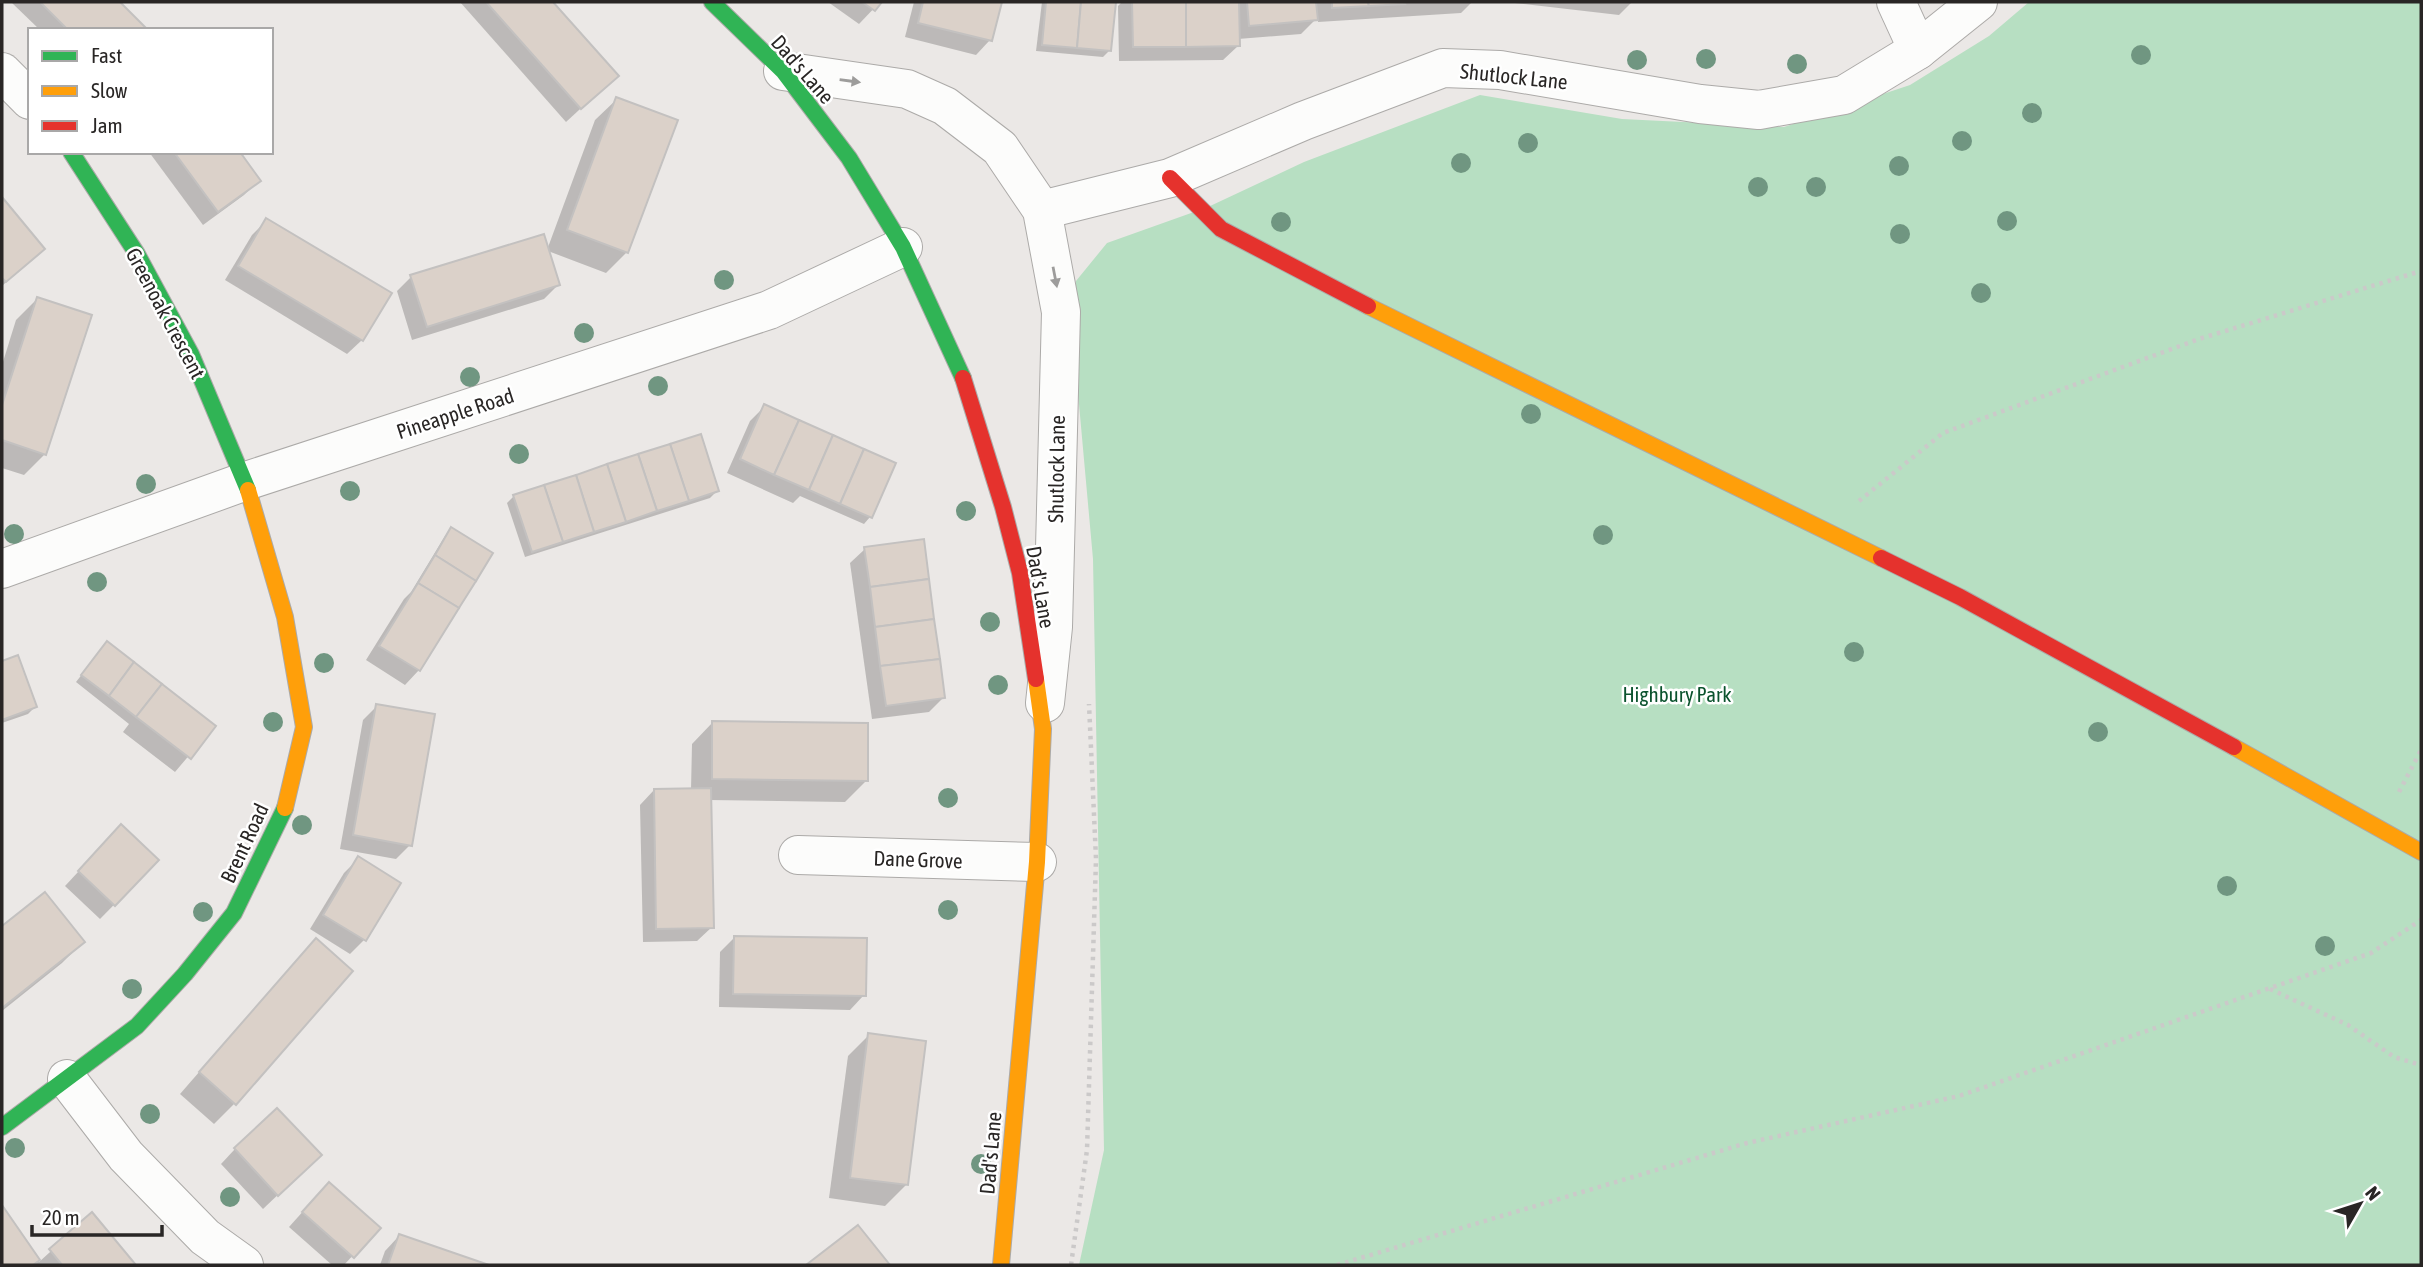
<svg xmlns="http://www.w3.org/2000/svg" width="2423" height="1267" viewBox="0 0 2423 1267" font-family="'Asap Condensed',sans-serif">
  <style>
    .green { fill: #b7dfc2 }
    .shadow { fill: #0003 }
    .building { fill: #dbd1c9; stroke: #c3c1c0; stroke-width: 2 }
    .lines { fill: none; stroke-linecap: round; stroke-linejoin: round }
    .street-casing { stroke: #acaaa8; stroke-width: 40 }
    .fast-casing { stroke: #acaaa8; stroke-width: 18 }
    .slow-casing { stroke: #acaaa8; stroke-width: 18 }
    .jam-casing { stroke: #acaaa8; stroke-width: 18 }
    .path { stroke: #cbc9c9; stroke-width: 4.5; stroke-dasharray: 3.5 5; stroke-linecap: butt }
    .street { stroke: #fcfcfb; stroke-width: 38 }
    .fast { stroke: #30b455; stroke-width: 16 }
    .slow { stroke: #ff9f0a; stroke-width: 16 }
    .jam { stroke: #e5322d; stroke-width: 16 }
    .tree { fill: #709681 }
    .oneway { fill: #9d9c9b }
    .labels { text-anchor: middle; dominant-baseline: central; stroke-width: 5; stroke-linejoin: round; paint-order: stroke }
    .street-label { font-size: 21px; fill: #292625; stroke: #fff }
    .park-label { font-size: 21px; fill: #0b532e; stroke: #fff }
  </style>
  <rect width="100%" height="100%" fill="#ebe8e6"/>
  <polygon class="green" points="2029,2 2421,2 2421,1265 1079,1265 1104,1150 1093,559 1075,360 1076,281 1107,243 1208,207 1304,162 1480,95 1622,119 1784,127 1910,85 1989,36"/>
  <g class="shadow">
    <polygon points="11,2 118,2 146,30 40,30"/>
    <polygon points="460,2 551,2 616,76 566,122"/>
    <polygon points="828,2 880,2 859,24"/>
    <polygon points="914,2 1000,2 990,40 976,55 905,37"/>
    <polygon points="1042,2 1114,2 1110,50 1103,57 1036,51"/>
    <polygon points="1122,2 1472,2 1461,13 1318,22 1318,17 1301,34 1238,39 1238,46 1223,60 1119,61 1118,6"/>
    <polygon points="1506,2 1632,2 1619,15"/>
    <polygon points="617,99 627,252 606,273 548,251 558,285 544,299 412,340 397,291 411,277 547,250 595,120"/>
    <polygon points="149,152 238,152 259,180 244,195 203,225"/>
    <polygon points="2,199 43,249 2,286"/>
    <polygon points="267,220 362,340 347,354 225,280 252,235"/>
    <polygon points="37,299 45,454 24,475 2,468 2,365 16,320"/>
    <polygon points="765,406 870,517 864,524 800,496 793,503 727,473 750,421"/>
    <polygon points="717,491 710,498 525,557 507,503 514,496"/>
    <polygon points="452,530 491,553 419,670 405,685 366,660 404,599 411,592 445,536"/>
    <polygon points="865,549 943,698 929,712 872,719 850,563"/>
    <polygon points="101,650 214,726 175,772 123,732 129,724 76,682"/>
    <polygon points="17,657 35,707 28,714 2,723 2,663"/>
    <polygon points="377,706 410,845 396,859 340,849 363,720"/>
    <polygon points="713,722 866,781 845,802 709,800 712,927 697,941 643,942 640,805 654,790 691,790 692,744"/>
    <polygon points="107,841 157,861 100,919 65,886"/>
    <polygon points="358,859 365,939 350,954 310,929 344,873"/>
    <polygon points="45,894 83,942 62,963 2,1011 2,928"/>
    <polygon points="734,938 864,995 850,1010 719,1007 720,952"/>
    <polygon points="295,962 235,1103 214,1124 180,1094"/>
    <polygon points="869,1035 906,1185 885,1206 829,1198 848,1056"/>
    <polygon points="235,1149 305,1169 263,1209 221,1164"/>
    <polygon points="315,1198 378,1228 344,1265 332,1265 289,1227"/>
    <polygon points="2,1207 39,1262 91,1215 134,1265 2,1265"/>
    <polygon points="399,1236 483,1265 380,1265 385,1251"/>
  </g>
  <g class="building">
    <polygon points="40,2 120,2 148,30 68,30"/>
    <polygon points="486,2 553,2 619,76 581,109"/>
    <polygon points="862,2 882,2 875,11"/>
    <polygon points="923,2 1002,2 992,41 918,23"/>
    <polygon points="1046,2 1081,2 1077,48 1042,45"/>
    <polygon points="1081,2 1116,2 1111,51 1077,48"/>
    <polygon points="1132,2 1186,2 1186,47 1133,47"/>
    <polygon points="1186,2 1239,2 1240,46 1186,47"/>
    <polygon points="1247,2 1316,2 1318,20 1249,26"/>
    <polygon points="1332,2 1368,2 1369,6 1332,8"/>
    <polygon points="1368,2 1404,2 1405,4 1369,6"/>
    <polygon points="616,97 678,120 628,253 567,230"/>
    <polygon points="174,152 240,152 261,181 218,212"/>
    <polygon points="2,197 45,249 6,282 2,278"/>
    <polygon points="266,218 392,293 363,341 238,266"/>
    <polygon points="544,234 560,285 427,327 410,275"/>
    <polygon points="37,297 92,315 46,455 2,440 2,405"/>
    <polygon points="764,404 799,420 774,475 740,459"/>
    <polygon points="799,420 833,435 809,490 774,475"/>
    <polygon points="701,434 719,491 689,501 670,444"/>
    <polygon points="833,435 864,449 840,504 809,490"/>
    <polygon points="670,444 689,501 657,511 638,454"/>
    <polygon points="864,449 896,463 872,518 840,504"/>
    <polygon points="638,454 657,511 626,522 607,464"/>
    <polygon points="607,464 626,522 594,532 576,475"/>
    <polygon points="576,475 594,532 563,542 544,485"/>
    <polygon points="544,485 563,542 532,552 513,495"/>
    <polygon points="451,527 493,553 476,581 435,555"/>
    <polygon points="924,539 929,579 870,587 864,547"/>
    <polygon points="435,555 476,581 459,608 418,583"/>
    <polygon points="929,579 934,619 875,627 870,587"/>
    <polygon points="418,583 459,608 420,671 379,646"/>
    <polygon points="934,619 940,659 880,666 875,627"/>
    <polygon points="107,641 134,662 109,696 81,675"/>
    <polygon points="18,655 37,707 2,720 2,661"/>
    <polygon points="940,659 945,698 886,706 880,666"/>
    <polygon points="134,662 162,684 136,717 109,696"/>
    <polygon points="162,684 216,726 191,759 136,717"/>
    <polygon points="376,704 435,714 412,846 353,835"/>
    <polygon points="712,721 868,723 868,781 712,779"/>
    <polygon points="711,788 714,928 656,929 654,789"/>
    <polygon points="121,824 159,860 115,906 78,871"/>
    <polygon points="358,856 401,883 366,941 323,915"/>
    <polygon points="45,892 85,942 2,1008 2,926"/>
    <polygon points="734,936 867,938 866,996 733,994"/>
    <polygon points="316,938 353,971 236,1105 199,1072"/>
    <polygon points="868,1033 926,1041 908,1185 850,1178"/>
    <polygon points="277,1108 322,1155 278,1196 234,1148"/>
    <polygon points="329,1182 381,1228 354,1258 302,1212"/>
    <polygon points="2,1205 40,1260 33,1265 2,1265"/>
    <polygon points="92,1212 136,1265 62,1265 49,1249"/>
    <polygon points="858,1225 890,1265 806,1265"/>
    <polygon points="399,1234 489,1265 388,1265"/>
  </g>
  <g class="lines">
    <g class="street-casing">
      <g id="street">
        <polyline points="1896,2 1918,50"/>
        <polyline points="783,71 907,89 945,106 1000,148 1042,210 1061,312 1053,627 1045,703"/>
        <polyline points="2,72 30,100"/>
        <polyline points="1042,210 1170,178 1303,121 1443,68 1500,70 1700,104 1759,110 1844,95 1918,50 1978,2"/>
        <polyline points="2,569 246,481 769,310 903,247"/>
        <polyline points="798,855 1037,862"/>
        <polyline points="67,1079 126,1156 205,1237 244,1265"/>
      </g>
    </g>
    <g class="fast-casing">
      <g id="fast">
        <polyline points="712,2 783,71 849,158 903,247 963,378"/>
        <polyline points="71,152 137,254 191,354 248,490"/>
        <polyline points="2,1127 137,1026 185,974 234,913 285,808"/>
      </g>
    </g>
    <g class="slow-casing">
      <g id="slow">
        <polyline points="1368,306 1881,558"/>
        <polyline points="248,490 285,617 304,727 285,808"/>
        <polyline points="2234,747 2421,852"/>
        <polyline points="1001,1265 1037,862 1043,729 1036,679"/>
      </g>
    </g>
    <g class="jam-casing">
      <g id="jam">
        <polyline points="1170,178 1221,229 1368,306"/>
        <polyline points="963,378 1003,507 1020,573 1036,679"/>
        <polyline points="1881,558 1960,597 2234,747"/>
      </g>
    </g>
    <g class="path">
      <polyline points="1859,501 1943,433 2199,339 2421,271"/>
      <polyline points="2399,792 2421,750"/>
      <polyline points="2270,989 2348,1025 2394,1057 2421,1065"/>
      <polyline points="1071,1265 1087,1150 1096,859 1089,704"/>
      <polyline points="1337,1265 1747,1143 1959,1096 2371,953 2421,920"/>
    </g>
    <use href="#street" class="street"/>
    <use href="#fast" class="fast"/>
    <use href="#slow" class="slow"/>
    <use href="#jam" class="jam"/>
  </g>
  <g class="tree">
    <circle cx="2141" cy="55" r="10"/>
    <circle cx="1706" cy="59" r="10"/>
    <circle cx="1637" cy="60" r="10"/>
    <circle cx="1797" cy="64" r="10"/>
    <circle cx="2032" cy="113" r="10"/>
    <circle cx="1962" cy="141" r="10"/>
    <circle cx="1528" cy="143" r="10"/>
    <circle cx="1461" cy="163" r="10"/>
    <circle cx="1899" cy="166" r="10"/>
    <circle cx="1758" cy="187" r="10"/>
    <circle cx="1816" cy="187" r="10"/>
    <circle cx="2007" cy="221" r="10"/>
    <circle cx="1281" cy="222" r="10"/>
    <circle cx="1900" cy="234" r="10"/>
    <circle cx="724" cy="280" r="10"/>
    <circle cx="1981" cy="293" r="10"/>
    <circle cx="584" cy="333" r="10"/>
    <circle cx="470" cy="377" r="10"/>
    <circle cx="658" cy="386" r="10"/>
    <circle cx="1531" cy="414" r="10"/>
    <circle cx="519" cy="454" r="10"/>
    <circle cx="146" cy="484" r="10"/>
    <circle cx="350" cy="491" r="10"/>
    <circle cx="966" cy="511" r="10"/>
    <circle cx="14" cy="534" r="10"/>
    <circle cx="1603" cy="535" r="10"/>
    <circle cx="97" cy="582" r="10"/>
    <circle cx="990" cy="622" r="10"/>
    <circle cx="1854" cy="652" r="10"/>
    <circle cx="324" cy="663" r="10"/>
    <circle cx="998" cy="685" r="10"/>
    <circle cx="273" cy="722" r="10"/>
    <circle cx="2098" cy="732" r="10"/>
    <circle cx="948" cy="798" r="10"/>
    <circle cx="302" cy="825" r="10"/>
    <circle cx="2227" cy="886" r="10"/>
    <circle cx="948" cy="910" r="10"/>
    <circle cx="203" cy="912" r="10"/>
    <circle cx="2325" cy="946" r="10"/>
    <circle cx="132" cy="989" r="10"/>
    <circle cx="150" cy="1114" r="10"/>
    <circle cx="15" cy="1148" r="10"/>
    <circle cx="981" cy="1164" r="10"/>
    <circle cx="230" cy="1197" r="10"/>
  </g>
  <defs><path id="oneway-solid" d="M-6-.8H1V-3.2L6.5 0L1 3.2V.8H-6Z" transform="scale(1.75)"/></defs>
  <g class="oneway">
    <use href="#oneway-solid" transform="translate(850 81) rotate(8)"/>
    <use href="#oneway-solid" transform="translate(1055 277) rotate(79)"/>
  </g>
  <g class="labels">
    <g class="street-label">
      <text transform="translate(803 69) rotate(49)">Dad's Lane</text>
      <text transform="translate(1514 76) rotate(6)">Shutlock Lane</text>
      <text transform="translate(166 313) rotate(62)">Greenoak Crescent</text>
      <text transform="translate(455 413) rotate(-18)">Pineapple Road</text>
      <text transform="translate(1056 469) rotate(-89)">Shutlock Lane</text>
      <text transform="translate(1041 587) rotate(80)">Dad's Lane</text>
      <text transform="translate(244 843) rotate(-65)">Brent Road</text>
      <text transform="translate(918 859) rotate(2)">Dane Grove</text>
      <text transform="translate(990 1153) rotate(-85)">Dad's Lane</text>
    </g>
    <g class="park-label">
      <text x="1677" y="694">Highbury Park</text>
    </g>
  </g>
  <rect width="2423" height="1267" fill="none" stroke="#292625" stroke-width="7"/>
  <rect x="28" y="28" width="245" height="126" fill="#ffffff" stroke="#a9a8a8" stroke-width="2"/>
  <rect x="42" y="51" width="35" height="10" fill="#30b455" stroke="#a9a8a8" stroke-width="2"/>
  <text x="91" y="63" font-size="21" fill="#292625">Fast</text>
  <rect x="42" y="86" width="35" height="10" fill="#ff9f0a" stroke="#a9a8a8" stroke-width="2"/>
  <text x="91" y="98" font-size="21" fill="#292625">Slow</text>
  <rect x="42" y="121" width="35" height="10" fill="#e5322d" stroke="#a9a8a8" stroke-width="2"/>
  <text x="91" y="133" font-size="21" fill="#292625">Jam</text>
  <g transform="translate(2360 1204) rotate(51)" stroke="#ffffff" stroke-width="5" paint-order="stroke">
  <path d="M0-5L12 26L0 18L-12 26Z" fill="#292625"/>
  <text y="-10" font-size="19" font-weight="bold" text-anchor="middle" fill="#292625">N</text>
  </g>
  <path d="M32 1225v10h130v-10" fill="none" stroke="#292625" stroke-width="3.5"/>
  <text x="42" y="1225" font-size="21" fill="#292625" stroke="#ffffff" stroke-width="5" paint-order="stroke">20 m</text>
</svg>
